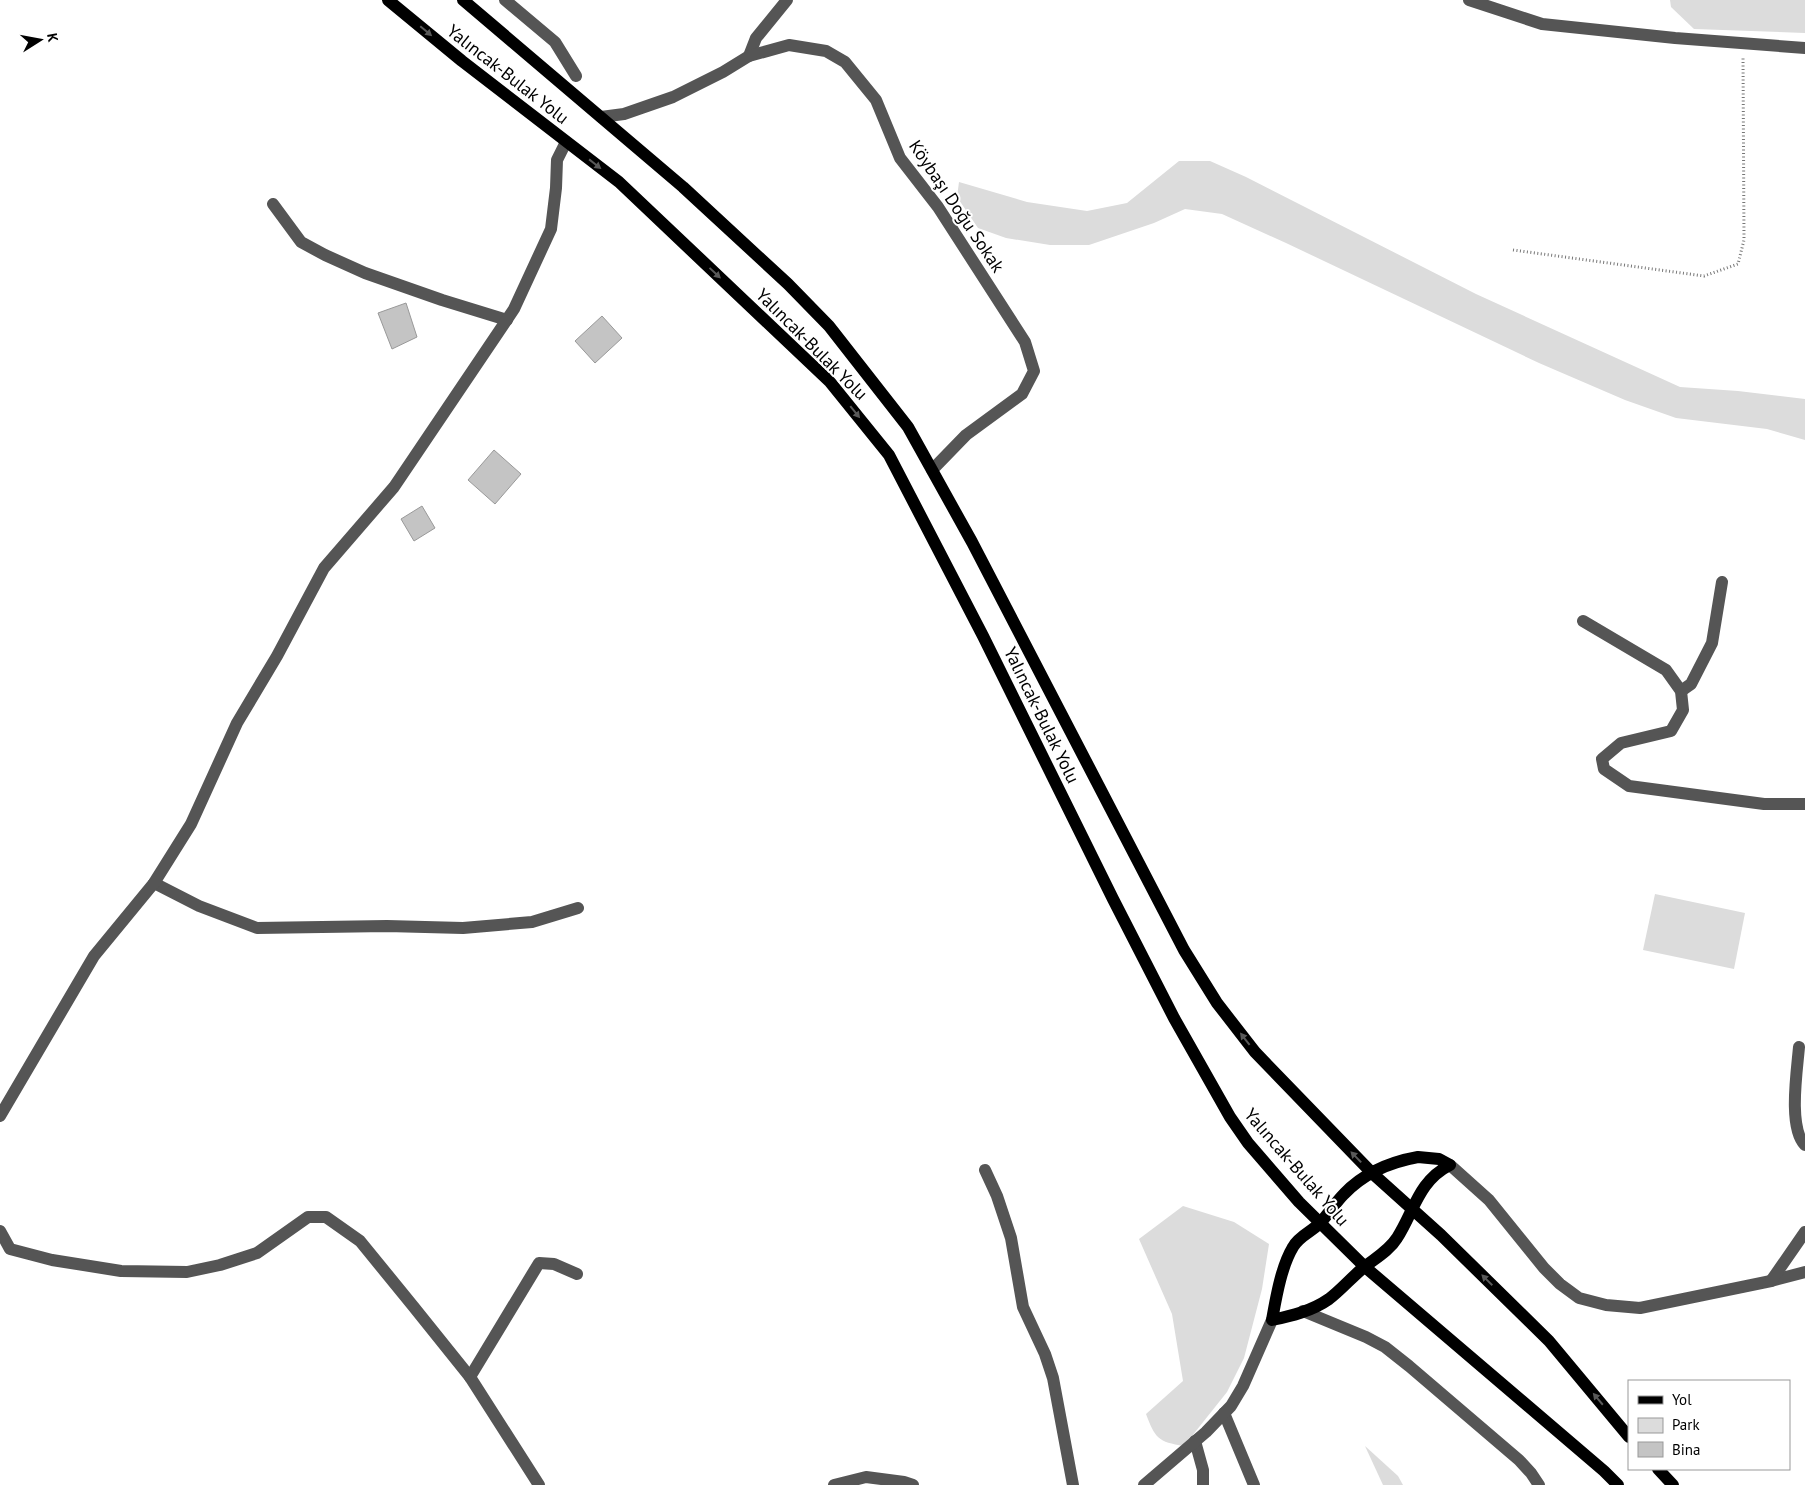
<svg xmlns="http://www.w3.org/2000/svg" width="1805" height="1485" viewBox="0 0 1805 1485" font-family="'PT Sans',sans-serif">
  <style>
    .green { fill: #dcdcdc }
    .building { fill: #c4c4c4; stroke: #999 }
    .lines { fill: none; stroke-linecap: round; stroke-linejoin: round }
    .path { stroke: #777; stroke-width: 3; stroke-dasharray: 1 2.5; stroke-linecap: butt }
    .minor { stroke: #555; stroke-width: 12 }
    .major { stroke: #000; stroke-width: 12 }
    .oneway { fill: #595959 }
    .labels { text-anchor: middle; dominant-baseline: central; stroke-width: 4; stroke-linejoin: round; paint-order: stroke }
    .street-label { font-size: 18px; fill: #000; stroke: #fff }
  </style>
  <rect width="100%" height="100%" fill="#fff"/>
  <g class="green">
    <polygon points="1670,0 1805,0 1805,33 1694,29 1671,7"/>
    <polygon points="1179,161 1210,161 1246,177 1476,294 1680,387 1738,391 1805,399 1805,440 1767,429 1676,418 1625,400 1539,363 1286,243 1222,214 1185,209 1154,223 1089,245 1050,245 1006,238 978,228 957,197 959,182 1027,202 1087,211 1127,203"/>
    <polygon points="1655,894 1745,913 1734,969 1643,950"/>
    <path d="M1183 1206 1234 1222 1269 1244 1262 1289 1244 1358 1227 1392 1184 1446C1158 1442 1155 1438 1146 1414L1183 1381 1172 1314 1139 1239Z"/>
    <polygon points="1365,1446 1398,1476 1403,1485 1383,1485"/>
  </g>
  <g class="building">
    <polygon points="406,303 417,337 392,349 378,313"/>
    <polygon points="602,316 622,338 595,363 575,341"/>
    <polygon points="494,450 521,474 495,504 468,480"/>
    <polygon points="422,506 435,528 414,541 401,519"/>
  </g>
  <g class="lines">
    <polyline class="path" points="1513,250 1704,276 1738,264 1744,240 1743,56"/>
    <g class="minor">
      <polyline points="505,0 555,42 576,76"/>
      <polyline points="1469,0 1542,24 1675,38 1805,48"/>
      <polyline points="749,56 756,38 787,0"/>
      <polyline points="601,117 624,114 673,97 723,72 749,56 789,45 826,51 845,62 876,100 900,158 938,207 1025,342 1034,371 1022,394 966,435 932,470"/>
      <polyline points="273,204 301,242 325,255 365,273 442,300 507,320"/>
      <polyline points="1583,621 1666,670 1681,691 1683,710 1671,731 1621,743 1602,759 1604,769 1629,786 1764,804 1805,804"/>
      <polyline points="1681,691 1691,684 1712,643 1722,582"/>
      <polyline points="154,883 199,906 257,928 387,926 463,928 532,922 578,908"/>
      <path d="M1799 1047C1797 1071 1788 1128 1805 1145"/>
      <polyline points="0,1116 94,956 154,883 191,824 237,723 277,656 324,568 394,487 514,309 551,229 556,188 557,160 566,142"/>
      <polyline points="1450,1165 1489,1200 1544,1268 1560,1284 1579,1298 1606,1305 1640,1308 1771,1281 1805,1272"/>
      <polyline points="985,1170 997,1196 1011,1238 1023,1307 1045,1354 1053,1378 1073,1485"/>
      <polyline points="0,1231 10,1249 52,1260 121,1271 187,1272 220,1265 257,1253 308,1217 326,1217 360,1241 413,1306 470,1377 539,1485"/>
      <polyline points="1771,1281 1805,1232"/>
      <polyline points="1303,1311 1366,1337 1385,1347 1409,1366 1519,1460 1531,1473 1539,1485"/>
      <polyline points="470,1377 539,1263 554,1264 577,1274"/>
      <polyline points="1224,1413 1254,1485"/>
      <polyline points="1195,1441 1203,1470 1203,1485"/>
      <polyline points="834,1485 866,1477 904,1482 913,1485"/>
      <polyline points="1144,1485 1206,1432 1231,1406 1243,1386 1272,1320"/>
    </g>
    <g class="major">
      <polyline points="388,0 462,61 619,182 830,382 889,455 983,636 1113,899 1174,1018 1230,1117 1248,1143 1299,1202 1365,1267 1604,1471 1618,1485"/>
      <polyline points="463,0 683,187 788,284 829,326 908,427 972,542 1184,950 1217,1003 1255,1052 1372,1173 1441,1235 1549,1341 1629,1437"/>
      <path d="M1418 1157 1439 1159 1450 1165C1418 1181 1414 1212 1397 1238 1389 1251 1374 1259 1363 1268 1351 1278 1341 1290 1329 1299 1312 1311 1291 1316 1272 1320 1276 1298 1281 1267 1293 1247 1299 1236 1311 1232 1319 1224 1328 1215 1335 1203 1344 1194 1364 1173 1390 1162 1418 1157Z"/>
      <polyline points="1658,1469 1673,1485"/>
    </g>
  </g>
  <defs><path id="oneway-solid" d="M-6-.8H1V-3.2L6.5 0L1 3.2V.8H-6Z" transform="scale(1.25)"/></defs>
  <g class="oneway">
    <use href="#oneway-solid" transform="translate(426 31) rotate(40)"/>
    <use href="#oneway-solid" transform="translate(595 164) rotate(38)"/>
    <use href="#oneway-solid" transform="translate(715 273) rotate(43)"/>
    <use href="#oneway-solid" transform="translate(855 412) rotate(51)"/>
    <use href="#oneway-solid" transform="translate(1245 1039) rotate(-128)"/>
    <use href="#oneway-solid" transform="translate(1356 1157) rotate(-134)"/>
    <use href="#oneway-solid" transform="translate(1487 1280) rotate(-135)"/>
    <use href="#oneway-solid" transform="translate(1598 1399) rotate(-130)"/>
  </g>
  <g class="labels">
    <g class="street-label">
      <text transform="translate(508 74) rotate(38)">Yalıncak-Bulak Yolu</text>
      <text transform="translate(957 206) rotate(56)">Köybaşı Doğu Sokak</text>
      <text transform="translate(812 344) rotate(45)">Yalıncak-Bulak Yolu</text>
      <text transform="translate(1042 715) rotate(64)">Yalıncak-Bulak Yolu</text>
      <text transform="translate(1297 1167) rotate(49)">Yalıncak-Bulak Yolu</text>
    </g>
  </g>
  <rect x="1628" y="1380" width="162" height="90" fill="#ffffff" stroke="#999999"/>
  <rect x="1638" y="1396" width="25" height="8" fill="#000000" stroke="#999999"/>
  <text x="1672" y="1405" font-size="15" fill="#000000">Yol</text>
  <rect x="1638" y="1418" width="25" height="15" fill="#dcdcdc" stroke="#999999"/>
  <text x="1672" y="1430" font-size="15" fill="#000000">Park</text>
  <rect x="1638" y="1442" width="25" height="15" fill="#c4c4c4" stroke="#999999"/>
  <text x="1672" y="1455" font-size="15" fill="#000000">Bina</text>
  <g transform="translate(40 40) rotate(79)" stroke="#ffffff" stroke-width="4" paint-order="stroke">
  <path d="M0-4L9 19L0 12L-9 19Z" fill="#000000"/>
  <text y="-8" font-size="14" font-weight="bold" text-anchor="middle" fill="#000000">K</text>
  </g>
</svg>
